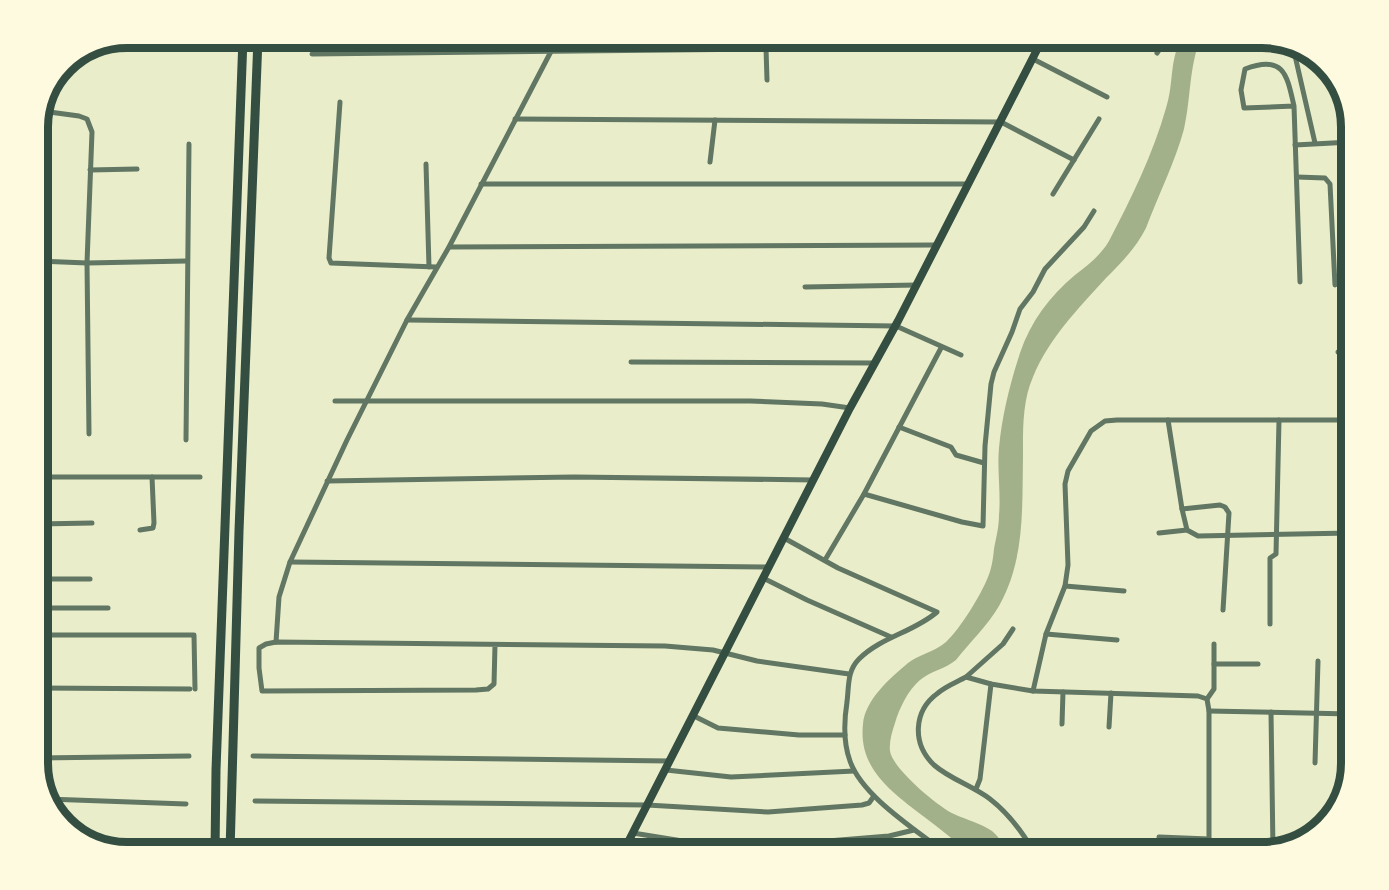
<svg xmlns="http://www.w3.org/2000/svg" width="1389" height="890" viewBox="0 0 1389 890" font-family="'PT Sans',sans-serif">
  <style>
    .water { fill: #a3b18a }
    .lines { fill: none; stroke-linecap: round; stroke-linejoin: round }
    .minor { stroke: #617663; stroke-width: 5 }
    .primary { stroke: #344e41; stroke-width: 8 }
    .motorway { stroke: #344e41; stroke-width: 9 }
    .rim { fill: none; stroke: #344e41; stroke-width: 8 }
  </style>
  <rect width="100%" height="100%" fill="#e9edc9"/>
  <path class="water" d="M1181 38H1201C1189 65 1191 99 1184 129 1175 162 1158 196 1146 228 1136 248 1121 263 1106 278 1078 309 1049 338 1033 377 1022 402 1023 431 1023 458 1022 509 1025 560 999 606 988 625 970 642 956 660 945 669 931 671 920 680 908 690 899 709 895 723 892 732 889 742 890 751 892 768 938 807 954 814 967 820 980 823 992 831 999 837 1004 845 1010 852H968C954 840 939 828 923 816 892 792 858 769 863 724 865 700 890 678 908 663 918 655 934 652 946 642 960 629 981 595 988 577 992 568 993 558 994 549 996 538 999 527 999 515 1001 493 997 470 999 448 1002 415 1010 384 1020 353 1031 321 1049 297 1075 275 1088 265 1100 256 1109 241 1131 199 1153 154 1166 108 1174 83 1169 64 1181 38Z"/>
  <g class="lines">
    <g class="minor">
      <polyline points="1233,45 1274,41"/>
      <polyline points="1293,47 1315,143"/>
      <polyline points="766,48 767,80"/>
      <polyline points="1157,53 1167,38"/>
      <polyline points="312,54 1039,46"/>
      <polyline points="1033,59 1107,97"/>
      <polyline points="340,102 329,258 331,263 436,267"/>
      <path d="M1294 106 1244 108 1241 90 1245 69C1284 54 1287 75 1294 106L1300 282"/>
      <polyline points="42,111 79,116 87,119 92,132 87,263 89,434"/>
      <polyline points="515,119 1001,122 1074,160"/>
      <polyline points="1295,145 1351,142"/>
      <polyline points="710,162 715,120"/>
      <polyline points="426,164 429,267"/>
      <polyline points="90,170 137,169"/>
      <polyline points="1297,177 1325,178 1330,184 1335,285"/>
      <polyline points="481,184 968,184"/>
      <polyline points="1053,194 1099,119"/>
      <polyline points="449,247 936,245"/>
      <polyline points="38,261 87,263 187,261"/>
      <polyline points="805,287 917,285"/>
      <polyline points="407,320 896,326 961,355"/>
      <polyline points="1338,352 1351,352"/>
      <polyline points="631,362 874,363"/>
      <polyline points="335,401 750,401 822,404 850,408"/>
      <polyline points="1168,420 1182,509 1220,505 1225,507 1229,513 1223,610"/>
      <polyline points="899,427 951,447 956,455 984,463"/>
      <polyline points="186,440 189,144"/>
      <polyline points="38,477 200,477"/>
      <polyline points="327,481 574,477 814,480"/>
      <polyline points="864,494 962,522 983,526 985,446 991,384 994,372 1012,332 1020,309 1033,292 1045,269 1084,227 1094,211"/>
      <polyline points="1182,509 1187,530 1198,536 1351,533"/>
      <polyline points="38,524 92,523"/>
      <polyline points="140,530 153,528 154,523 152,477"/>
      <polyline points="1159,533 1187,530"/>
      <path d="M784 538 838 568 937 612C914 632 881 637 859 659 847 671 849 686 847 702 844 721 843 742 850 761 862 796 915 829 944 852"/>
      <polyline points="825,560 864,494 941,348"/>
      <polyline points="290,562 768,567"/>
      <polyline points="763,578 807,600 891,637"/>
      <polyline points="38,579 90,579"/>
      <polyline points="1065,586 1124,591"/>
      <polyline points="38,608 108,608"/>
      <polyline points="1270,624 1270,558 1276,554 1279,420"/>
      <polyline points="1013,629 1003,644 966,677 991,684 1033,691 1198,696 1207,699 1209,711 1209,852"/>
      <polyline points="1046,634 1117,640"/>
      <polyline points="38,635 194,635 195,689"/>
      <polyline points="276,642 279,597 290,562 347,440 407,320 449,247 558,38"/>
      <polyline points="495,645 494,684 488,689 476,690 262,691 259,668 259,648 266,644 276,642 665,646 713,650 757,661 849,674"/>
      <polyline points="1214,664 1258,664"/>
      <path d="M966 677C957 682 946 686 938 693 913 711 912 744 934 765 950 779 973 786 990 799 1008 813 1023 833 1034 852"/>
      <polyline points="38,688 190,689"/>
      <polyline points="1033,691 1046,634 1065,586 1068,565 1065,484 1068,471 1091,431 1105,421 1117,420 1351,420"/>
      <polyline points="1207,699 1214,689 1214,644"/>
      <polyline points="1209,711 1351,714"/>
      <polyline points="1271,712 1273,850"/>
      <polyline points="694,716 718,728 799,735 845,735"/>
      <polyline points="1062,724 1063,692"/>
      <polyline points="1109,727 1111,693"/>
      <polyline points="253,756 670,761"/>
      <polyline points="38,758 189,756"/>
      <polyline points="1315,763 1318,661"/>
      <polyline points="666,770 731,777 854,771"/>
      <polyline points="976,789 980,779 991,684"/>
      <polyline points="47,799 186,804"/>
      <polyline points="255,801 647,805 768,812 862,805 869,803 874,796"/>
      <polyline points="633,833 701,844 742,845 791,844 889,836 914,830"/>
      <polyline points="1159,837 1209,839"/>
    </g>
    <polyline class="primary" points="623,852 850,408 898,321 1043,38"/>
    <g class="motorway">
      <polyline points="215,852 216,770 243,38"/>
      <polyline points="230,852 239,531 258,38"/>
    </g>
  </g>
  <path d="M0 0H1389V890H0ZM127 48H1262A79 79 0 0 1 1341 127V763A79 79 0 0 1 1262 842H127A79 79 0 0 1 48 763V127A79 79 0 0 1 127 48Z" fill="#fefae0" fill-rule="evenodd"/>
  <path class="rim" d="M127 48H1262A79 79 0 0 1 1341 127V763A79 79 0 0 1 1262 842H127A79 79 0 0 1 48 763V127A79 79 0 0 1 127 48Z"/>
</svg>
